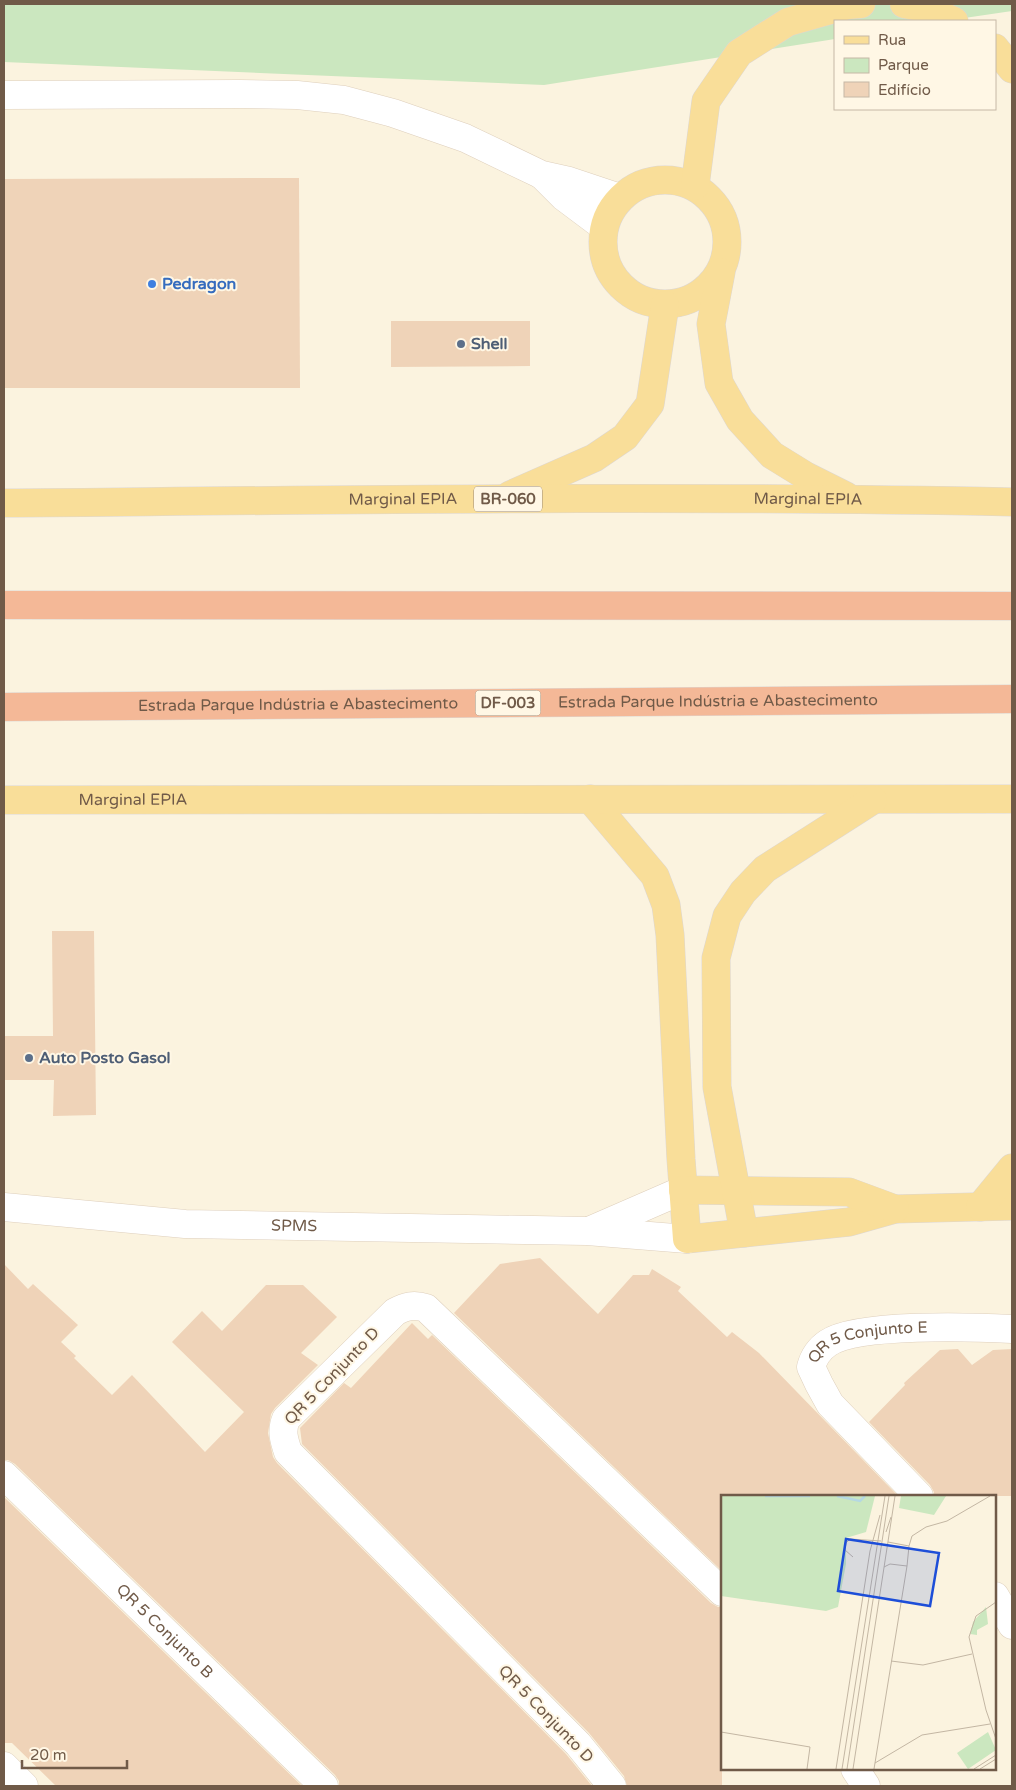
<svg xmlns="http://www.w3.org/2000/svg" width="1016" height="1790" viewBox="0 0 1016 1790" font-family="'Varela Round',sans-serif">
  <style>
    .green { fill: #cbe7bf }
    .building { fill: #efd3b8 }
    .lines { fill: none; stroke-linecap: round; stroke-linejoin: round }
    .minor-casing { stroke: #decfbc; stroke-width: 29 }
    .major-casing { stroke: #ddd7d3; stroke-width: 29 }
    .highway-casing { stroke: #ddd7d3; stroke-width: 29 }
    .minor { stroke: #fff; stroke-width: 28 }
    .major { stroke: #f9de99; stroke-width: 28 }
    .highway { stroke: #f4b897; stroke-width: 28 }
    .shop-dot { fill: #3f7fe0; stroke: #fff7e5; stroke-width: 2 }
    .service-dot { fill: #5c6f8a; stroke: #fff7e5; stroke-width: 2 }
    .labels { text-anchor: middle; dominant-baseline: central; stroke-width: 4; stroke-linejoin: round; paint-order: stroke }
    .shield { fill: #fff7e5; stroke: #9b8977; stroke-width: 1 }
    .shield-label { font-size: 15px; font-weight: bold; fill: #705a48 }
    .shop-label { font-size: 16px; font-weight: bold; fill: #366cbe; stroke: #fff7e5; text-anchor: start }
    .service-label { font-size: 16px; font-weight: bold; fill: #4e5e75; stroke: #fff7e5; text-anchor: start }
    .street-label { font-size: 16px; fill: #705a48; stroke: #fff7e5 }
    .inset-river { fill: none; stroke: #b5d8e3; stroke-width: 2.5 }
    .inset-road { fill: none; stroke: #c3b6a3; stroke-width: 1 }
    .view { fill: #1d4ed8; fill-opacity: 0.15; stroke: #1d4ed8; stroke-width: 2.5 }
    .inset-edge { fill: none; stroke: #705a48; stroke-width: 2.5 }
  </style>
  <rect width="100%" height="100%" fill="#fbf3df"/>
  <polygon class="green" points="4,4 1012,4 1012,11 944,21 835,21 835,39 544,85 4,62"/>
  <g class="building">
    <polygon points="250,178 299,178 300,388 4,388 4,179"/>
    <polygon points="391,321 530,321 530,366 391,367"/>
    <polygon points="52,931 94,931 96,1115 53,1116 54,1080 4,1080 4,1036 53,1036"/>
    <polygon points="540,1258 598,1314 633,1275 649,1275 652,1269 681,1287 678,1291 727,1337 732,1332 759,1353 898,1496 722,1496 722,1571 454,1313 500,1264"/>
    <polygon points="4,1264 28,1289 33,1284 78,1325 61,1342 76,1356 74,1358 112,1395 132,1375 205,1452 244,1412 172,1342 202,1311 222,1331 266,1285 303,1285 337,1317 301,1353 318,1365 275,1408 271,1414 268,1433 273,1457 277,1463 566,1754 592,1786 339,1786 339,1781 335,1775 15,1464 8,1460 4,1460"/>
    <polygon points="412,1323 428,1339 432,1335 711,1603 718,1607 722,1607 722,1786 627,1786 624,1776 589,1733 302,1444 300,1428 344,1383 351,1388"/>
    <polygon points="958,1349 972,1365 993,1350 1012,1349 1012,1496 934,1496 934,1492 930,1485 869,1422 905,1385 904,1383 940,1350"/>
    <polygon points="4,1497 302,1786 56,1786 12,1743 4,1743"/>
  </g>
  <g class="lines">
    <g class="minor-casing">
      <g id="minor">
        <polyline points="4,95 240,94 297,95 344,100 393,113 465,138 542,175 569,181 620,198"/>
        <polyline points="543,176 564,197 604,227"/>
        <path id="s1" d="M4 1207 185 1224 587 1231 687 1239"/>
        <polyline points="591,1230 683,1190"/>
        <path id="s2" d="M4 1475 324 1786"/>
        <path id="s3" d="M919 1496 830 1404 819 1384 811 1367C814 1356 819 1349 828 1343 857 1323 974 1327 1012 1329"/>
        <polyline points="995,1596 1012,1625"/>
        <polyline points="4,1766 24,1786"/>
        <polyline points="855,1769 866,1786"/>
        <path d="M612 1786 578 1744 288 1452C284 1440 281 1431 286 1419L395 1312C406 1306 414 1304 426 1308L722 1592"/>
      </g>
    </g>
    <g class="major-casing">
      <g id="major">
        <polyline points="904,4 925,8 954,21"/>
        <polyline points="995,48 1012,69"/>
        <circle cx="665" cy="242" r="62"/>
        <polyline points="695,186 706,101 739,53 788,22 848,5 861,4"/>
        <polyline points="721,272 711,324 719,383 740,420 772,455 806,476 846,496"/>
        <polyline points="510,495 594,458 625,437 650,404 665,305"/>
        <path id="s4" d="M4 503C340 500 676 495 1012 502"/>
        <polyline points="590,799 655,876 666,905 670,935 681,1159 687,1239 849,1222 895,1209 1012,1206"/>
        <path id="s5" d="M4 800 1012 799"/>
        <polyline points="683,1190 849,1192 895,1209"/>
        <polyline points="980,1207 1012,1168"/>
        <polyline points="744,1233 717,1087 716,958 727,916 743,892 765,869 873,800"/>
      </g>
    </g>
    <g class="highway-casing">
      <g id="highway">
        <polyline points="4,605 1012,606"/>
        <path id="s6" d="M4 707 1012 699"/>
      </g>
    </g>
    <use href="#minor" class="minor"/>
    <use href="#major" class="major"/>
    <use href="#highway" class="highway"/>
  </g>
  <circle class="shop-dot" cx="152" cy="284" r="5"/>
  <g class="service-dot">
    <circle cx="461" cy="344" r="5"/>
    <circle cx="29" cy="1058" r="5"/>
  </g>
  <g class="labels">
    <g class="shield">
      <rect x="474" y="486.5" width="68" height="25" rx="4"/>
      <rect x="475.5" y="690.5" width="65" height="25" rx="4"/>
    </g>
    <g class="shield-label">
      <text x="508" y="499">BR-060</text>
      <text x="508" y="703">DF-003</text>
    </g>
    <g class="shop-label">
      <text x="162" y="284">Pedragon</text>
    </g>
    <g class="service-label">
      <text x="471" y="344">Shell</text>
      <text x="39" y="1058">Auto Posto Gasol</text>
    </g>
    <g class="street-label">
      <text stroke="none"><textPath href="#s4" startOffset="399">Marginal EPIA</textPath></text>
      <text stroke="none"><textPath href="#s4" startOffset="804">Marginal EPIA</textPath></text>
      <text stroke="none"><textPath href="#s6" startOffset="714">Estrada Parque Indústria e Abastecimento</textPath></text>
      <text stroke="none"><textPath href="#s6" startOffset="294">Estrada Parque Indústria e Abastecimento</textPath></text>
      <text stroke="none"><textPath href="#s5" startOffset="129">Marginal EPIA</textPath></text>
      <text stroke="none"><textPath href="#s1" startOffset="291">SPMS</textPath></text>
      <text stroke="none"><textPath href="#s3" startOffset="238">QR 5 Conjunto E</textPath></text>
      <text transform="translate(332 1376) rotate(-46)">QR 5 Conjunto D</text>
      <text stroke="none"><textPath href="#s2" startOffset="224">QR 5 Conjunto B</textPath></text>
      <text transform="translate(546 1714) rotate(46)">QR 5 Conjunto D</text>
    </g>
  </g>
  <g transform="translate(721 1495)">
    <rect width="275" height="275" fill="#fbf3df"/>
    <path d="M0 1H154L145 37 125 43V69L117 112 105 116 0 101ZM180 1H225L213 20 178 13ZM265 112 267 129 256 135V140L249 139 252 127ZM267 237 275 255 247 274 236 258Z" fill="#cbe7bf"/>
    <path class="inset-river" d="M44 1H89M116 1 139 6 144 1"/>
    <path class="inset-road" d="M165 37 170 22M167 47 188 51M188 51 191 41 205 32 226 26 269 1M132 62 124 55 125 48 129 44 160 46M163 72 169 69 186 71 188 51M275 107 255 121 248 142 265 215 275 244M170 166 202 170 251 159M0 237 89 252 86 274M154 268 201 240 269 229M115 274 149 56 159 20M121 274 164 1M126 274 168 1M132 274 174 1M153 274 186 71M253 274 275 260M259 274 275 264"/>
    <path class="view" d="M125 44 218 58 209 111 117 96Z"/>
    <rect width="275" height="275" class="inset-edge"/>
  </g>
  <rect width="1016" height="1790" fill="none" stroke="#705a48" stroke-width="10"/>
  <rect x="834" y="20" width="162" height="90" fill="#fff7e5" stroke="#c6b8a6"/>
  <rect x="844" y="36" width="25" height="8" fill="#f9de99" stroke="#c6b8a6"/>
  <text x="878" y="45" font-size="15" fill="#705a48">Rua</text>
  <rect x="844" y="58" width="25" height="15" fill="#cbe7bf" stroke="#c6b8a6"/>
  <text x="878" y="70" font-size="15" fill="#705a48">Parque</text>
  <rect x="844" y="82" width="25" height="15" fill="#efd3b8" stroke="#c6b8a6"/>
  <text x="878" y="95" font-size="15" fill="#705a48">Edifício</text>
  <path d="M22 1760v8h105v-8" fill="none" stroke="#705a48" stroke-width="2.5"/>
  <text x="30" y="1760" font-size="15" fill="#705a48" stroke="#fff7e5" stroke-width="4" paint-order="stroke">20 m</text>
</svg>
